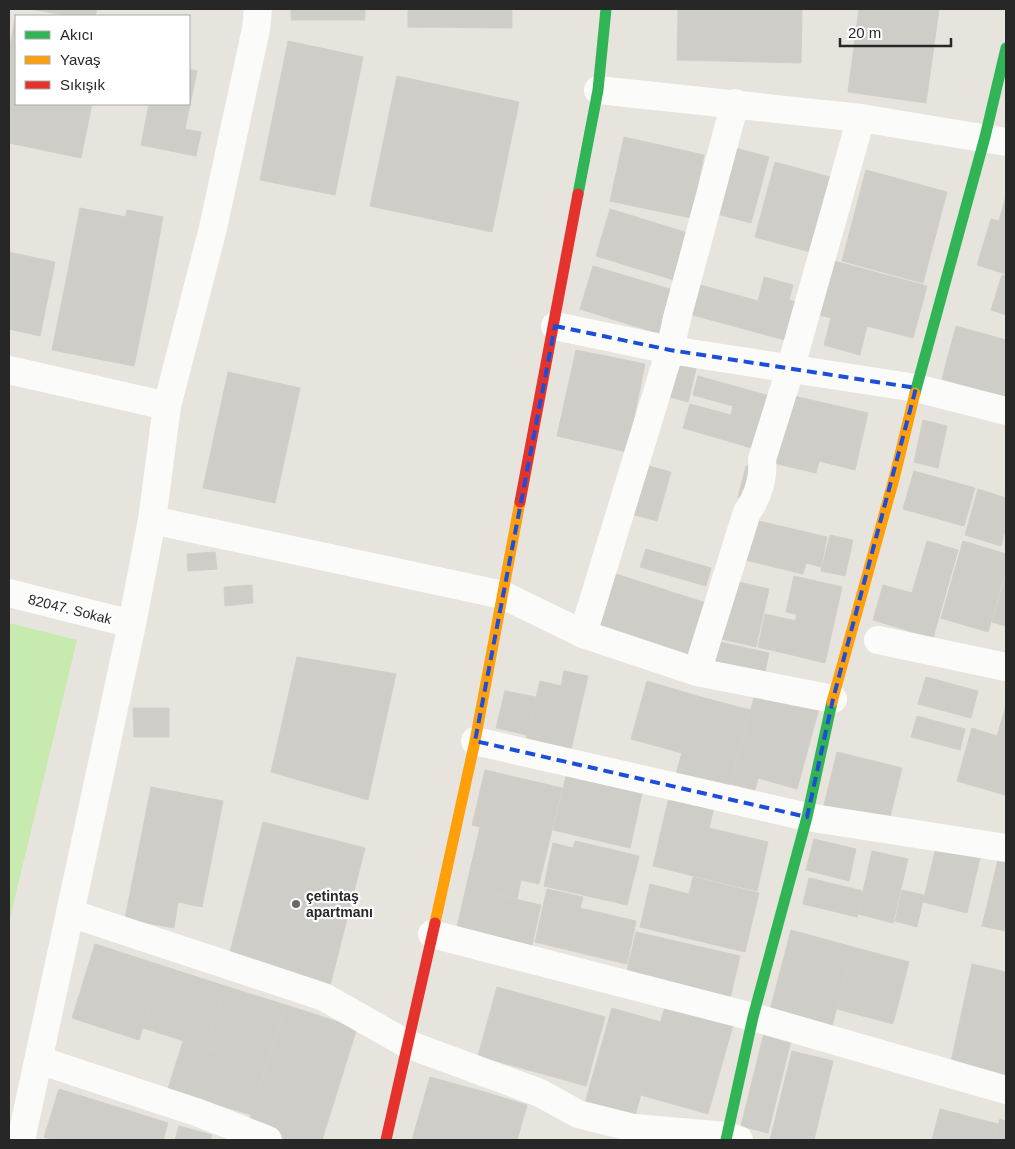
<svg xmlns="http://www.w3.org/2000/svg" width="1015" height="1149" viewBox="0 0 1015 1149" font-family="Arial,sans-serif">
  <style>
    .pitch { fill: #c7eaae }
    .building { fill: #cfcdc7; stroke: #d1cfc8 }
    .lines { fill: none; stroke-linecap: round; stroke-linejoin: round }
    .street { stroke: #fbfbfa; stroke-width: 28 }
    .fast { stroke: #30b455; stroke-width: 11 }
    .slow { stroke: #ff9f0a; stroke-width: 11 }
    .jam { stroke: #e5322d; stroke-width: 11 }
    .marked { fill: none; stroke: #1d4ed8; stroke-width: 4; stroke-dasharray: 10 6; stroke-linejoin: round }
    .poi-dot { fill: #6a6966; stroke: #fff; stroke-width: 2 }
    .labels { text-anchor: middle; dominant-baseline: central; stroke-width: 4.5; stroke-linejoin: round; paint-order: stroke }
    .street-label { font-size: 14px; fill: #272727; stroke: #fff }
    .poi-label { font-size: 14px; font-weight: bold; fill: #272727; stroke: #fff; text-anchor: start }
  </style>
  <rect width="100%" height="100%" fill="#e6e4dc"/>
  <polygon class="pitch" points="9,623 77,640 9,922"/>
  <g class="building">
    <polygon points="30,9 97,9 95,16 70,16"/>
    <rect x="291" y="9" width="74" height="11"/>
    <polygon points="408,9 512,9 512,28 408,27"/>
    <polygon points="678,9 802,9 801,63 677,60"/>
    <polygon points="859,9 939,9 926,103 848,92"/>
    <polygon points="15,19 16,104 92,104 81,158 9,143 9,51"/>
    <polygon points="288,41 363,57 335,195 260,180"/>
    <polygon points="189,69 197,71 185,129 201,132 196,156 141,145 149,104 189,104"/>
    <polygon points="397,76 519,102 492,232 370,206"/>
    <polygon points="624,137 704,155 691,218 610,201"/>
    <polygon points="735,148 769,157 751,223 717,214"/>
    <polygon points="775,162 841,180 821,255 755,237"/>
    <polygon points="866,170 947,192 923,283 842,261"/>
    <polygon points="1006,196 1006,223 999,221"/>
    <polygon points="80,208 126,217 127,210 163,217 149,293 67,276"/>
    <polygon points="610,209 688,233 674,280 596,256"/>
    <polygon points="991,219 1006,223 1006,274 977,265"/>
    <polygon points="9,252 55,262 40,336 9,329"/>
    <polygon points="823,258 927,286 913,338 867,326 860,355 824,345 831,318 808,312"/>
    <polygon points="593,266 673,290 660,334 580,309"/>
    <polygon points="1002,275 1006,276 1006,315 991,310"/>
    <polygon points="67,276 149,293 134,366 52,350"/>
    <polygon points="764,277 793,285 789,300 806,304 796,343 689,314 697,284 758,301"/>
    <polygon points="956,326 1006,340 1006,397 942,379"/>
    <polygon points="576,350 645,364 627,452 557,436"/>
    <polygon points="679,364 696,369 688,402 670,397"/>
    <polygon points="228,372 300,388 275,503 203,488"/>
    <polygon points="698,376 777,398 762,451 683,428 690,404 731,415 733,406 693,395"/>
    <polygon points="785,394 868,413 855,470 819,461 816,473 769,462"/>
    <polygon points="923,420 947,426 938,468 914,462"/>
    <polygon points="645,465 671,472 657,521 631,514"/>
    <polygon points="746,466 762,471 753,502 738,497"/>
    <polygon points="914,471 975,488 964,526 903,509"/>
    <polygon points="978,489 1006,498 1006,527 1001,546 965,535"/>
    <polygon points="750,519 827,537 821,567 806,563 803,574 741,559"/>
    <polygon points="830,535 853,540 845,576 821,571"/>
    <polygon points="927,541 958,550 933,638 873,620 883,585 912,593"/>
    <polygon points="963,541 1006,554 1006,570 988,632 941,618"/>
    <polygon points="646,549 711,568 706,586 640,567"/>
    <polygon points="215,552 217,569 188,571 187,554"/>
    <polygon points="616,574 709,604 689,665 598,628"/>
    <polygon points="1006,574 1006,626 992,622"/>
    <polygon points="794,576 842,587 834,623 786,612"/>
    <polygon points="730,580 769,589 756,647 717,638"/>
    <polygon points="252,585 253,603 225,606 224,587"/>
    <polygon points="765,614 796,621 788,654 758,647"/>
    <polygon points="797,614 834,623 825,663 788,654"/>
    <polygon points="712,640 769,653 763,681 706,668"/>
    <polygon points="297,657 396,674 368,800 271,772"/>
    <polygon points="564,671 588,676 570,754 525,744 540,681 561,686"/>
    <polygon points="926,677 978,691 971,718 918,704"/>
    <polygon points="647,681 697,696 682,753 631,739"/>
    <polygon points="757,687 820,705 797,789 758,778 764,756 740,749"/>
    <polygon points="505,691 536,697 527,735 496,728"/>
    <polygon points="697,696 750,710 727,796 674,782"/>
    <polygon points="1006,705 1005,795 957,781 972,728 997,736"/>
    <polygon points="133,708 169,708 169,737 134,737"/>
    <polygon points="917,716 965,729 960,750 911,737"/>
    <polygon points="740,749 764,756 755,790 731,784"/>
    <polygon points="837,752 902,768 888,825 823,809"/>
    <polygon points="485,770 562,788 539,884 521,880 517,899 466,888 480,827 472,825"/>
    <polygon points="567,772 643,789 630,848 553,830"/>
    <polygon points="151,787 223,801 202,907 178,902 174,928 125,919"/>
    <polygon points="671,788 716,798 698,877 653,866"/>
    <polygon points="263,822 365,848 330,986 228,960"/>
    <polygon points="709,828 768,842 757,891 698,877"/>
    <polygon points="814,839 856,849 849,881 806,870"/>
    <polygon points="575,841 639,856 627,905 544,886 553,843 573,848"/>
    <polygon points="936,847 980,858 967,913 923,902"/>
    <polygon points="872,851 908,859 893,923 858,914"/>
    <polygon points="998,860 1006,862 1006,931 982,926"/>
    <polygon points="693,877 759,893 745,952 640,927 650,884 689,894"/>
    <polygon points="809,878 863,891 857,917 803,904"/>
    <polygon points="466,888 541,905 532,945 457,927"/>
    <polygon points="547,889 583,897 580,908 636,921 627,964 535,942"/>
    <polygon points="902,890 924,895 917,927 895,921"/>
    <polygon points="791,930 853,947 831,1030 769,1014"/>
    <polygon points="636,932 740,956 730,999 626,975"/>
    <polygon points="95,944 163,966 139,1040 72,1018"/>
    <polygon points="853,947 909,962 893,1024 837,1009"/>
    <polygon points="972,964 1006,972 1006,1080 950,1067"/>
    <polygon points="163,966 225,986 206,1048 143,1028"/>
    <polygon points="225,986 286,1005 266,1067 206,1048"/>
    <polygon points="497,987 605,1017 586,1086 478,1056"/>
    <polygon points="286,1005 357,1028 322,1140 284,1140 247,1129"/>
    <polygon points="665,1006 733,1025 708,1114 641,1095"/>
    <polygon points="612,1008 661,1022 633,1123 583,1110"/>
    <polygon points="764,1033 791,1041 768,1133 741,1126"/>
    <polygon points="183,1041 266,1067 251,1115 168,1089"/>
    <polygon points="792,1051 833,1061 814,1140 770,1140"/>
    <polygon points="430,1077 481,1091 467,1140 412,1140"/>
    <polygon points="59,1089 114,1106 104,1140 54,1140 44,1137"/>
    <polygon points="481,1091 527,1105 517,1140 467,1140"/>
    <polygon points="114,1106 168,1123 163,1140 104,1140"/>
    <polygon points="940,1109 998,1124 994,1140 932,1140"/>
    <polygon points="1000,1119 1006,1121 1006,1140 994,1140"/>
    <polygon points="179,1126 212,1135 210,1140 175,1140"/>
  </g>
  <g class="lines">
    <g class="street">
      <polyline points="598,90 861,118 1006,142"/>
      <polyline points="555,326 670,350 916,388 1006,411"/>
      <polyline points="9,370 167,406"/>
      <polyline points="152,520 503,595 583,634 697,672 833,699"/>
      <polyline points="9,593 132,624"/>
      <polyline points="583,634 670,350 677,318 735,103"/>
      <polyline points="878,640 1006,667"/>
      <path d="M697 672 747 512C758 497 764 477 762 459L790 370 861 118"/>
      <polyline points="475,741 807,817 1006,848"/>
      <polyline points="70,913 132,624 152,520 167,406 213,228 256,29 258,9"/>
      <polyline points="432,934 753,1017 1006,1090"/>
      <polyline points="39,1060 199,1113 268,1140"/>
      <polyline points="21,1140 70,913 324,997 407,1044 540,1093 578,1114 634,1128 727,1136 739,1140"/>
    </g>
    <g class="fast">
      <polyline points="578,194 598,90 606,9"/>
      <polyline points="915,393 985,137 1006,48"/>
      <polyline points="726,1140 753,1017 807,817 832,702"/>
    </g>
    <g class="slow">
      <polyline points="832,702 894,479 915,393"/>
      <polyline points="435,923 475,741 520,502"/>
    </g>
    <g class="jam">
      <polyline points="520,502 578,194"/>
      <polyline points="386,1140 435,923"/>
    </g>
  </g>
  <path class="marked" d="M555 326 670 350 916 388 833 699 807 817 475 741Z"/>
  <circle class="poi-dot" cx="296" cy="904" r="5"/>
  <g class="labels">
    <g class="street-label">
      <text transform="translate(70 609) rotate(14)">82047. Sokak</text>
    </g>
    <g class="poi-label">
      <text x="306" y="896">çetintaş<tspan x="306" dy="16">apartmanı</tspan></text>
    </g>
  </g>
  <rect width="1015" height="1149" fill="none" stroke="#272727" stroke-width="20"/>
  <rect x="15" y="15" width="175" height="90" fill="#ffffff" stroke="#a9a9a9"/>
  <rect x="25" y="31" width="25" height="8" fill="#30b455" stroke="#a9a9a9"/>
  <text x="60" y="40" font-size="15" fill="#272727">Akıcı</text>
  <rect x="25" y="56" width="25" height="8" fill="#ff9f0a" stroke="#a9a9a9"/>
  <text x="60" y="65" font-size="15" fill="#272727">Yavaş</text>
  <rect x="25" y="81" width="25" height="8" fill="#e5322d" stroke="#a9a9a9"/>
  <text x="60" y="90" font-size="15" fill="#272727">Sıkışık</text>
  <path d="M840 38v8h111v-8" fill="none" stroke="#272727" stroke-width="2.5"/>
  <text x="848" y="38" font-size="15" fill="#272727" stroke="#ffffff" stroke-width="4" paint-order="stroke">20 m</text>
</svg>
